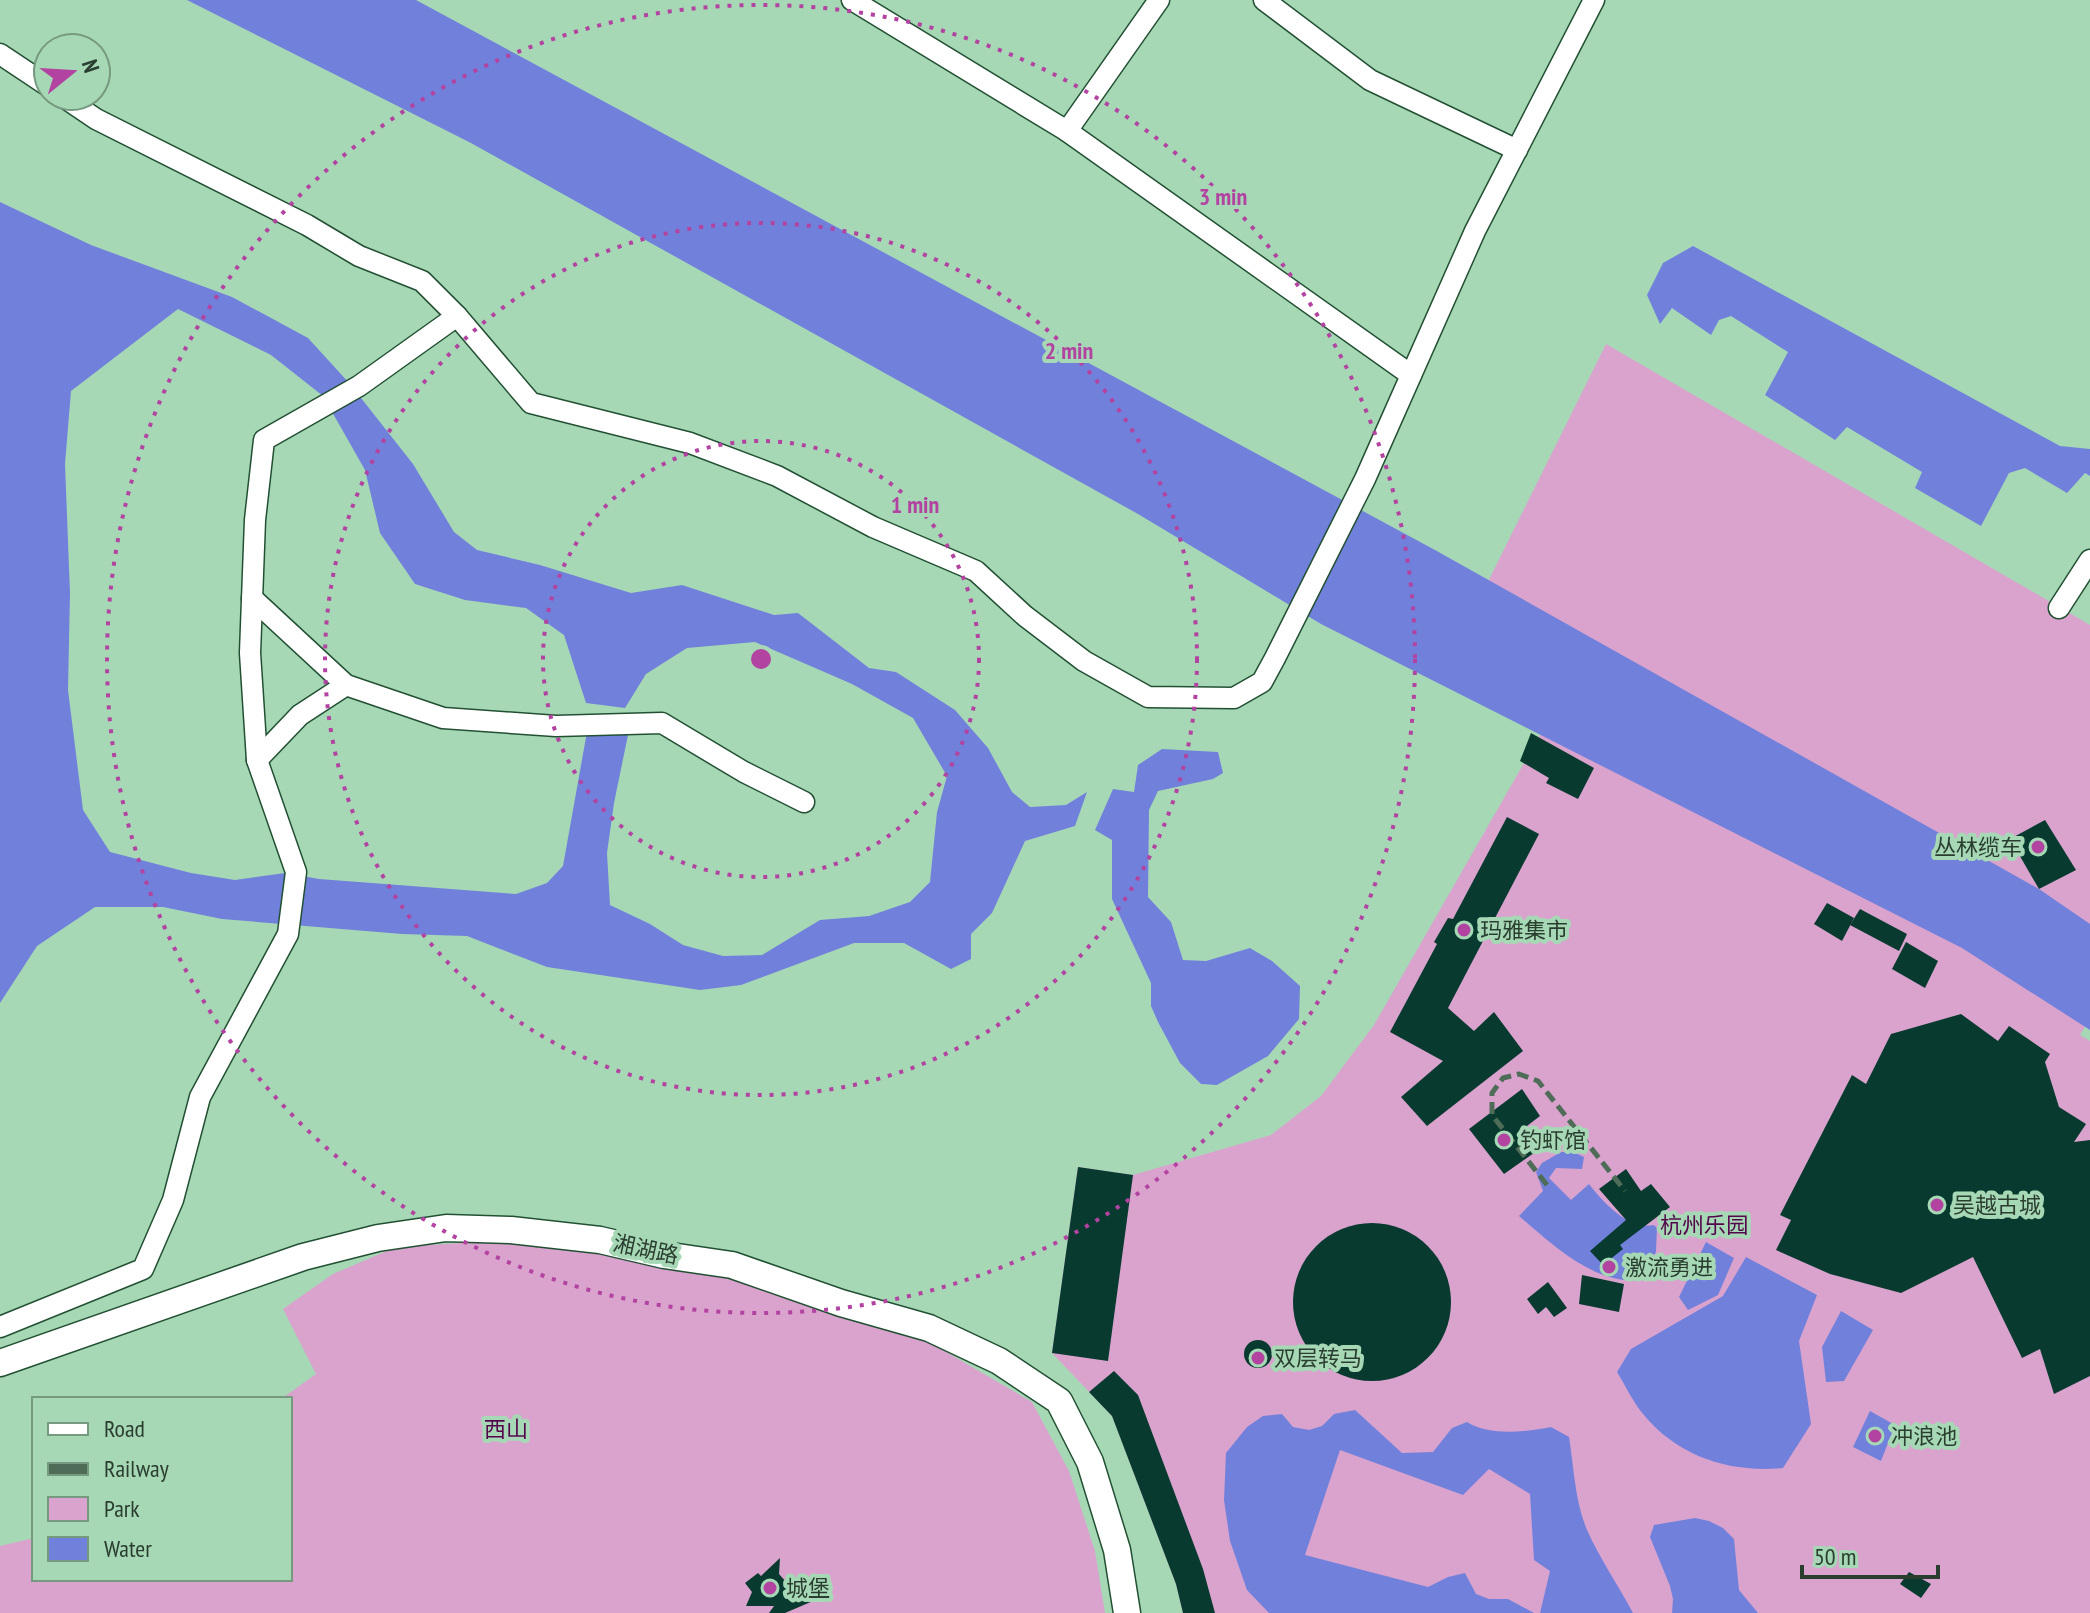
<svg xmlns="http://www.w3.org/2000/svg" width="2090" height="1613" viewBox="0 0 2090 1613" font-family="'PT Sans Narrow','Noto Sans SC',sans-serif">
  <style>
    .green { fill: #d9a3ce }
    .water { fill: #7181db; fill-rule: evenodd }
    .building { fill: #083a2f }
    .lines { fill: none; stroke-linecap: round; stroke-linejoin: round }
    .minor-casing { stroke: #225033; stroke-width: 23 }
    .major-casing { stroke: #225033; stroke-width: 29 }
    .minor { stroke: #fff; stroke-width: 20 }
    .major { stroke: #fff; stroke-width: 26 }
    .rail { stroke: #4f6c58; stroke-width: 5; stroke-dasharray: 12 6; stroke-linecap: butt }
    .ring { fill: none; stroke: #b243a1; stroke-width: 4; stroke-dasharray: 4 8 }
    .poi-dot { fill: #b243a1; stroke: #a7d8b6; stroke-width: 3 }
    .labels { text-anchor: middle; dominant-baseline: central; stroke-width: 8; stroke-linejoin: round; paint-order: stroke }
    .poi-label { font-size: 22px; fill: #2a3e30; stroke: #a7d8b6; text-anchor: start }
    .park-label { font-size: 22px; fill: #54044b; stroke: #a7d8b6 }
    .street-label { font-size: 22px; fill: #2a3e30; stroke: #a7d8b6 }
    .centre { fill: #b243a1; stroke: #a7d8b6; stroke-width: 4 }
    .ring-label { font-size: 24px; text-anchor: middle; font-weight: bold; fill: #b243a1; stroke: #a7d8b6; stroke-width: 8; stroke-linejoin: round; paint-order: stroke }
  </style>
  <rect width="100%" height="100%" fill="#a7d8b6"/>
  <g class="green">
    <polygon points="1606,344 2090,625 2090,1018 2080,1035 2090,1041 2090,1613 1183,1613 1176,1584 1112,1416 1052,1353 1078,1167 1133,1175 1271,1135 1321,1096 1374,1025 1567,688 1464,630"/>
    <polygon points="477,1242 582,1248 725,1276 929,1342 1032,1402 1069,1471 1095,1551 1105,1613 0,1613 0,1546 34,1538 34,1579 290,1579 290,1399 281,1399 316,1374 283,1309 333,1274 396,1247"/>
  </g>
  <g class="water">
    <polygon points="187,0 416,0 1435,550 2039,889 2090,924 2090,1030 1962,948 1321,624 1138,514 471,143"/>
    <path d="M0 202 91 245 232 297 308 338 350 384 413 464 454 532 477 550 540 565 631 593 682 585 774 615 798 613 869 668 896 672 955 710 988 748 1012 792 1030 807 1066 805 1087 792 1075 826 1025 841 992 913 971 934V959L951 969 904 943H854L741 985 700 990 547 967 467 936 402 934 222 919 163 907H95L37 946 0 1003ZM178 309 271 355 323 396 365 470 380 533 415 584 465 600 526 608 564 635 586 703 625 708 646 674 687 648 755 642 852 684 913 718 947 776 937 812 930 882 910 902 869 916 820 920 762 955 723 956 683 945 650 924 610 905 607 853 614 803 628 735 588 726 563 866 547 883 516 894 319 879 285 873 235 880 191 873 110 852 83 810 68 690 70 593 65 464 71 391Z"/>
    <polygon points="1693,246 2060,446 2090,449 2090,476 2085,473 2067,493 2025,468 2009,473 1981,526 1915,488 1922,472 1847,427 1835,440 1765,395 1788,352 1731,316 1719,320 1711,335 1672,308 1660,324 1647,295 1663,263"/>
    <polygon points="1162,749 1218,752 1223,773 1213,779 1158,791 1149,810 1148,897 1171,922 1183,960 1206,961 1250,948 1272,961 1300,986 1299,1019 1268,1056 1217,1085 1201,1084 1180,1063 1158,1022 1151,1006 1151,983 1112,899 1112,840 1095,830 1113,789 1134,792 1138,765"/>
    <path d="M1561 1152H1573L1584 1157 1582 1169 1556 1168 1549 1178 1571 1200 1589 1184C1603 1202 1629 1231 1654 1225L1657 1228 1656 1252 1640 1280C1594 1285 1552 1244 1519 1216L1543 1191 1536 1172 1542 1163Z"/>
    <polygon points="1706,1242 1734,1258 1718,1295 1688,1310 1679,1297"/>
    <path d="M1746 1257 1817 1295 1799 1341 1811 1424 1783 1468C1730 1473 1678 1457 1643 1414 1633 1402 1625 1385 1617 1372L1631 1349 1723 1296Z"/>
    <polygon points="1841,1311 1873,1330 1844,1381 1826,1382 1822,1347"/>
    <path d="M1355 1410 1402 1453 1433 1452 1452 1428 1467 1422C1489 1436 1525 1432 1551 1427L1569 1437C1574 1468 1575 1502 1587 1530 1600 1559 1618 1585 1633 1613H1540L1550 1571 1534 1560 1530 1494 1489 1469 1463 1495 1340 1450 1305 1555 1428 1587 1448 1577 1465 1573 1476 1594 1489 1599H1508L1534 1613H1269L1247 1590 1230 1541 1224 1500 1226 1453 1247 1427 1263 1416 1282 1414 1293 1427 1309 1430 1322 1426 1334 1414Z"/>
    <polygon points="1870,1411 1895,1425 1881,1461 1853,1447"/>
    <polygon points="1695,1518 1709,1521 1723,1528 1734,1539 1739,1590 1758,1613 1672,1613 1673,1599 1670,1586 1650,1537 1654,1525"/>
  </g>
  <g class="building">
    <polygon points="1531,733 1594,768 1578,799 1546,783 1549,778 1520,761"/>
    <polygon points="1507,817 1539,834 1448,1008 1474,1031 1494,1012 1523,1051 1427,1126 1401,1097 1443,1061 1390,1032 1437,944 1434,942 1448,918 1453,919"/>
    <polygon points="2045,820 2076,870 2039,889 2010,839"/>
    <polygon points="1827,903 1854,918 1842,941 1814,924"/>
    <polygon points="1860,909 1907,934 1899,951 1850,925"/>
    <polygon points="1906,942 1938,961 1925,988 1892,969"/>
    <polygon points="1961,1014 1998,1041 2009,1026 2050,1054 2045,1062 2059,1107 2086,1124 2074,1142 2090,1140 2090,1376 2054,1394 2040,1349 2022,1358 1973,1257 1901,1293 1830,1274 1776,1250 1791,1220 1780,1215 1852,1075 1866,1084 1891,1034"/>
    <polygon points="1522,1089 1540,1116 1523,1129 1538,1150 1504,1174 1469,1129"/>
    <polygon points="1078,1167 1133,1175 1108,1361 1052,1353"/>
    <polygon points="1626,1169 1641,1191 1651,1184 1670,1207 1620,1245 1623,1249 1603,1265 1590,1251 1626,1220 1599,1189"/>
    <circle cx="1372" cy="1302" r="79"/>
    <polygon points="1582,1275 1624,1284 1619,1312 1579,1304"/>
    <polygon points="1548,1282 1567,1308 1554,1317 1546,1307 1538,1314 1527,1299"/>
    <circle cx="1258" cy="1354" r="14"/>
    <polygon points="1114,1371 1138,1395 1203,1569 1215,1613 1183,1613 1176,1584 1112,1416 1089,1392"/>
    <polygon points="780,1558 779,1574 796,1593 820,1598 785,1613 769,1613 774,1606 746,1606 752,1592 745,1583 758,1573 761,1576"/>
    <polygon points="1909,1572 1931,1584 1921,1598 1900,1584"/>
  </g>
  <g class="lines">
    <g class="minor-casing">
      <g id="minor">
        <polyline points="852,0 1067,131 1411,375"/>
        <polyline points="1264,0 1370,80 1517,150"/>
        <polyline points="0,54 48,86"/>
        <polyline points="62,96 96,119 307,225 359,256 422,281 457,316 531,403 690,443 777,476 873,527 976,571 1025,616 1084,661 1148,697 1234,698 1262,682 1275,658 1365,479 1475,231 1594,0"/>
        <polyline points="1067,131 1159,0"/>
        <polyline points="252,598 346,685 443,718 556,726 662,723 744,772 804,802"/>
        <polyline points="2059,608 2090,560"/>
        <polyline points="257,760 300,715 346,685"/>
        <polyline points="0,1327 143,1269 173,1200 200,1097 288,934 296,872 257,760 250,653 255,520 264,440 359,386 457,316"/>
      </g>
    </g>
    <g class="major-casing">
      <polyline id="major" points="0,1363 303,1257 378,1238 446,1228 511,1230 600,1240 664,1255 732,1265 841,1303 929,1328 999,1361 1059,1401 1090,1462 1117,1550 1127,1613"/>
    </g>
    <use href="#minor" class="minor"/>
    <use href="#major" class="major"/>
    <polyline class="rail" points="1547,1185 1492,1115 1492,1093 1503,1078 1519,1074 1538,1081 1625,1191"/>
  </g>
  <g class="ring">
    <circle cx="761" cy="659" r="218"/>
    <circle cx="761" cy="659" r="436"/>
    <circle cx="761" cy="659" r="654"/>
  </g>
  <g class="poi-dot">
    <circle cx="2038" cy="847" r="8"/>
    <circle cx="1464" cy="930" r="8"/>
    <circle cx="1504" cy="1140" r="8"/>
    <circle cx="1937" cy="1205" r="8"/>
    <circle cx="1609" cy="1267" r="8"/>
    <circle cx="1258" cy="1358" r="8"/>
    <circle cx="1875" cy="1436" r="8"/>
    <circle cx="770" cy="1588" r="8"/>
  </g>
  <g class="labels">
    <g class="poi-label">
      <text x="2022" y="847" text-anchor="end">丛林缆车</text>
      <text x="1480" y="930">玛雅集市</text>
      <text x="1520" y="1140">钓虾馆</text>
      <text x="1953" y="1205">吴越古城</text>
      <text x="1625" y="1267">激流勇进</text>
      <text x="1274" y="1358">双层转马</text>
      <text x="1891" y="1436">冲浪池</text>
      <text x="786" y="1588">城堡</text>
    </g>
    <g class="park-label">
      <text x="1704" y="1225">杭州乐园</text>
      <text x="506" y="1429">西山</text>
    </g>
    <g class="street-label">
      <text transform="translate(646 1249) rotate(12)">湘湖路</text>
    </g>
  </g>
  <circle cx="761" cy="659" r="12" class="centre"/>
  <g class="ring-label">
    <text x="1223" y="205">3 min</text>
    <text x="1069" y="359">2 min</text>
    <text x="915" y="513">1 min</text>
  </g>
  <rect x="32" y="1397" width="260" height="184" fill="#a7d8b6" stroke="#759a80" stroke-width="2"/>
  <rect x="48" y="1423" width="40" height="12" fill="#ffffff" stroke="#759a80" stroke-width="2"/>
  <text x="104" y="1437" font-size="24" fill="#2a3e30">Road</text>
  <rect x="48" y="1463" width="40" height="12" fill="#4f6c58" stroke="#759a80" stroke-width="2"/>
  <text x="104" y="1477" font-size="24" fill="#2a3e30">Railway</text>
  <rect x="48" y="1497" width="40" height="24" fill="#d9a3ce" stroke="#759a80" stroke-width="2"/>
  <text x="104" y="1517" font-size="24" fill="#2a3e30">Park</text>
  <rect x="48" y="1537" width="40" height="24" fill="#7181db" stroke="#759a80" stroke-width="2"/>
  <text x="104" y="1557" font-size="24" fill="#2a3e30">Water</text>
  <g transform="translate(72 72) rotate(72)"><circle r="38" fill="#a7d8b6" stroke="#759a80" stroke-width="2"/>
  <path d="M0-6L14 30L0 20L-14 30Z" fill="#b243a1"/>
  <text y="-12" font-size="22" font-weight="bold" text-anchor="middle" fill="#2a3e30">N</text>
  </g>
  <path d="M1802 1565v12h136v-12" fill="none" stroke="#2a3e30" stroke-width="4"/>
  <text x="1814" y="1565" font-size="24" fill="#2a3e30" stroke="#a7d8b6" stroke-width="6" paint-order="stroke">50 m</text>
</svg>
